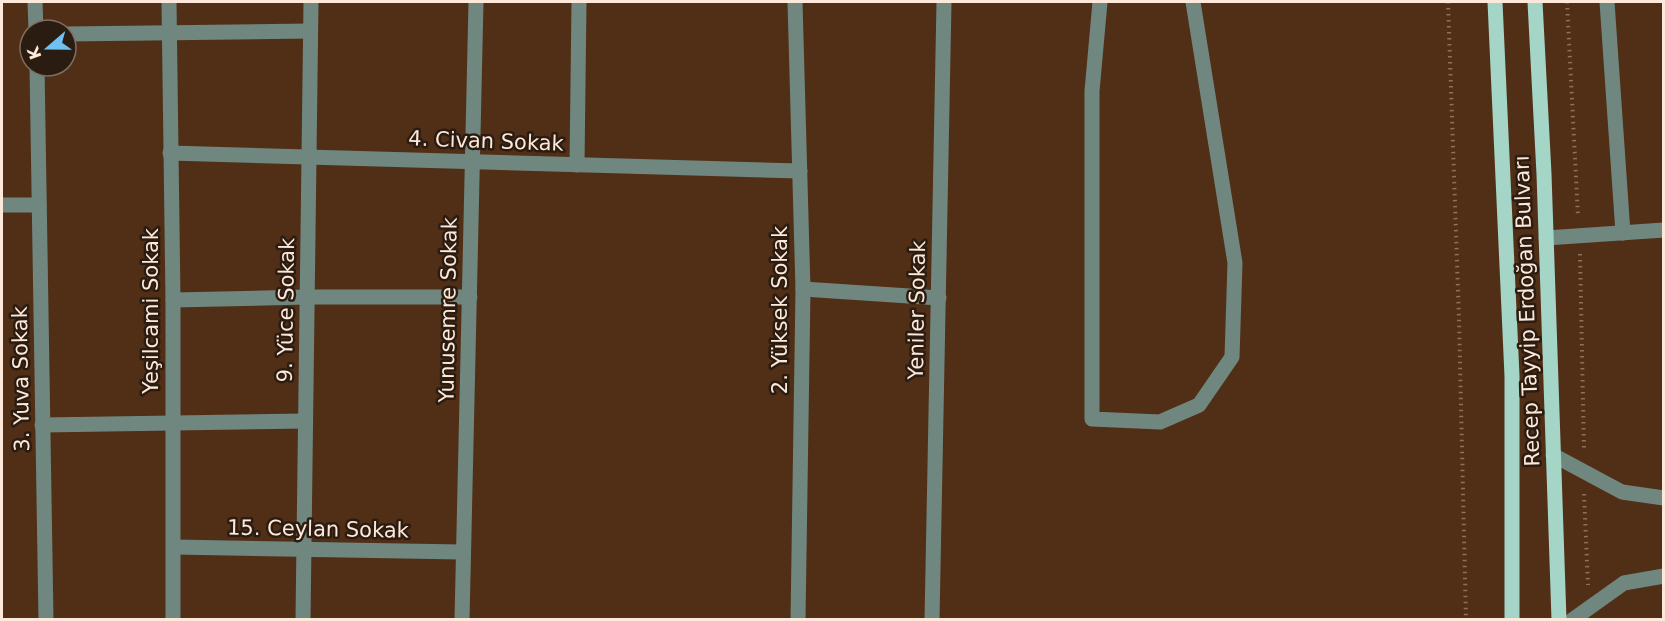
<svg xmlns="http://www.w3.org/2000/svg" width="1665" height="621" viewBox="0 0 1665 621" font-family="'DejaVu Sans',sans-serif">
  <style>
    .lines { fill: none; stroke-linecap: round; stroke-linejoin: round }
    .path { stroke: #8e705b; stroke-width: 4; stroke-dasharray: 1.5 4.5; stroke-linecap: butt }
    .minor { stroke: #708780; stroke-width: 15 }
    .major { stroke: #a5d5c7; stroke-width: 15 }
    .labels { text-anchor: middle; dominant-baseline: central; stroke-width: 5; stroke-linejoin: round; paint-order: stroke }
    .street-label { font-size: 21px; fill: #fee8d9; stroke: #2b1c11 }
  </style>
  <rect width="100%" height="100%" fill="#512f16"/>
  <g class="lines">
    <g class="path">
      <polyline points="1448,2 1459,319 1466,620"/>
      <polyline points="1567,2 1578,216"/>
      <polyline points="1580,254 1584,450"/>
      <polyline points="1584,494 1588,585"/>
    </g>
    <g class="minor">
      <polyline points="35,2 36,30"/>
      <polyline points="169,2 173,300 173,620"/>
      <polyline points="795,2 803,289 798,620"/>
      <polyline points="1100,2 1092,91 1092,419 1160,422 1199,405 1232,357 1235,263 1193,2"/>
      <polyline points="1607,2 1623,233"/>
      <polyline points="66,34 310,31"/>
      <polyline points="37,66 46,620"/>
      <polyline points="170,153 800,171"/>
      <polyline points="577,165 579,2"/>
      <polyline points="2,205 39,205"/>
      <polyline points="1546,238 1664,230"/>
      <polyline points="803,289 939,298"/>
      <polyline points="173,300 307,297 470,297"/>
      <polyline points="42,425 305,421"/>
      <polyline points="1553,455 1622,492 1664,498"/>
      <polyline points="174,547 462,552"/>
      <polyline points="303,620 311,2"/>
      <polyline points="462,620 476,2"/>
      <polyline points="932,620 944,2"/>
      <polyline points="1572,620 1624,583 1664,576"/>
    </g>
    <g class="major">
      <polyline points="1495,2 1512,376 1512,620"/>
      <polyline points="1535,2 1544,174 1559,620"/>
    </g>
  </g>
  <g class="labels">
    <g class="street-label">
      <text transform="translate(486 141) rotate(2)">4. Civan Sokak</text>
      <text transform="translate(286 310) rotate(-89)">9. Yüce Sokak</text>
      <text transform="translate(448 310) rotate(-89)">Yunusemre Sokak</text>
      <text transform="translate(780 310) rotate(-90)">2. Yüksek Sokak</text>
      <text transform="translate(917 310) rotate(-89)">Yeniler Sokak</text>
      <text transform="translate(151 311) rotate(-90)">Yeşilcami Sokak</text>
      <text transform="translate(1527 311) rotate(-92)">Recep Tayyip Erdoğan Bulvarı</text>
      <text transform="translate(21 379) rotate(-91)">3. Yuva Sokak</text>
      <text transform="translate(318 529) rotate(1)">15. Ceylan Sokak</text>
    </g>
  </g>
  <rect width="1665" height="621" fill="none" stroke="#fee8d9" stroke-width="6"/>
  <g transform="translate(48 48) rotate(250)"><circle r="28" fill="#2b1c11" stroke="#7f6e61" stroke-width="1.5"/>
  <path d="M0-4.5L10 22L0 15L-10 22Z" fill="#6dc2f3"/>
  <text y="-9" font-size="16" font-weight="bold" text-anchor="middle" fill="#fee8d9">K</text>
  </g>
</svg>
